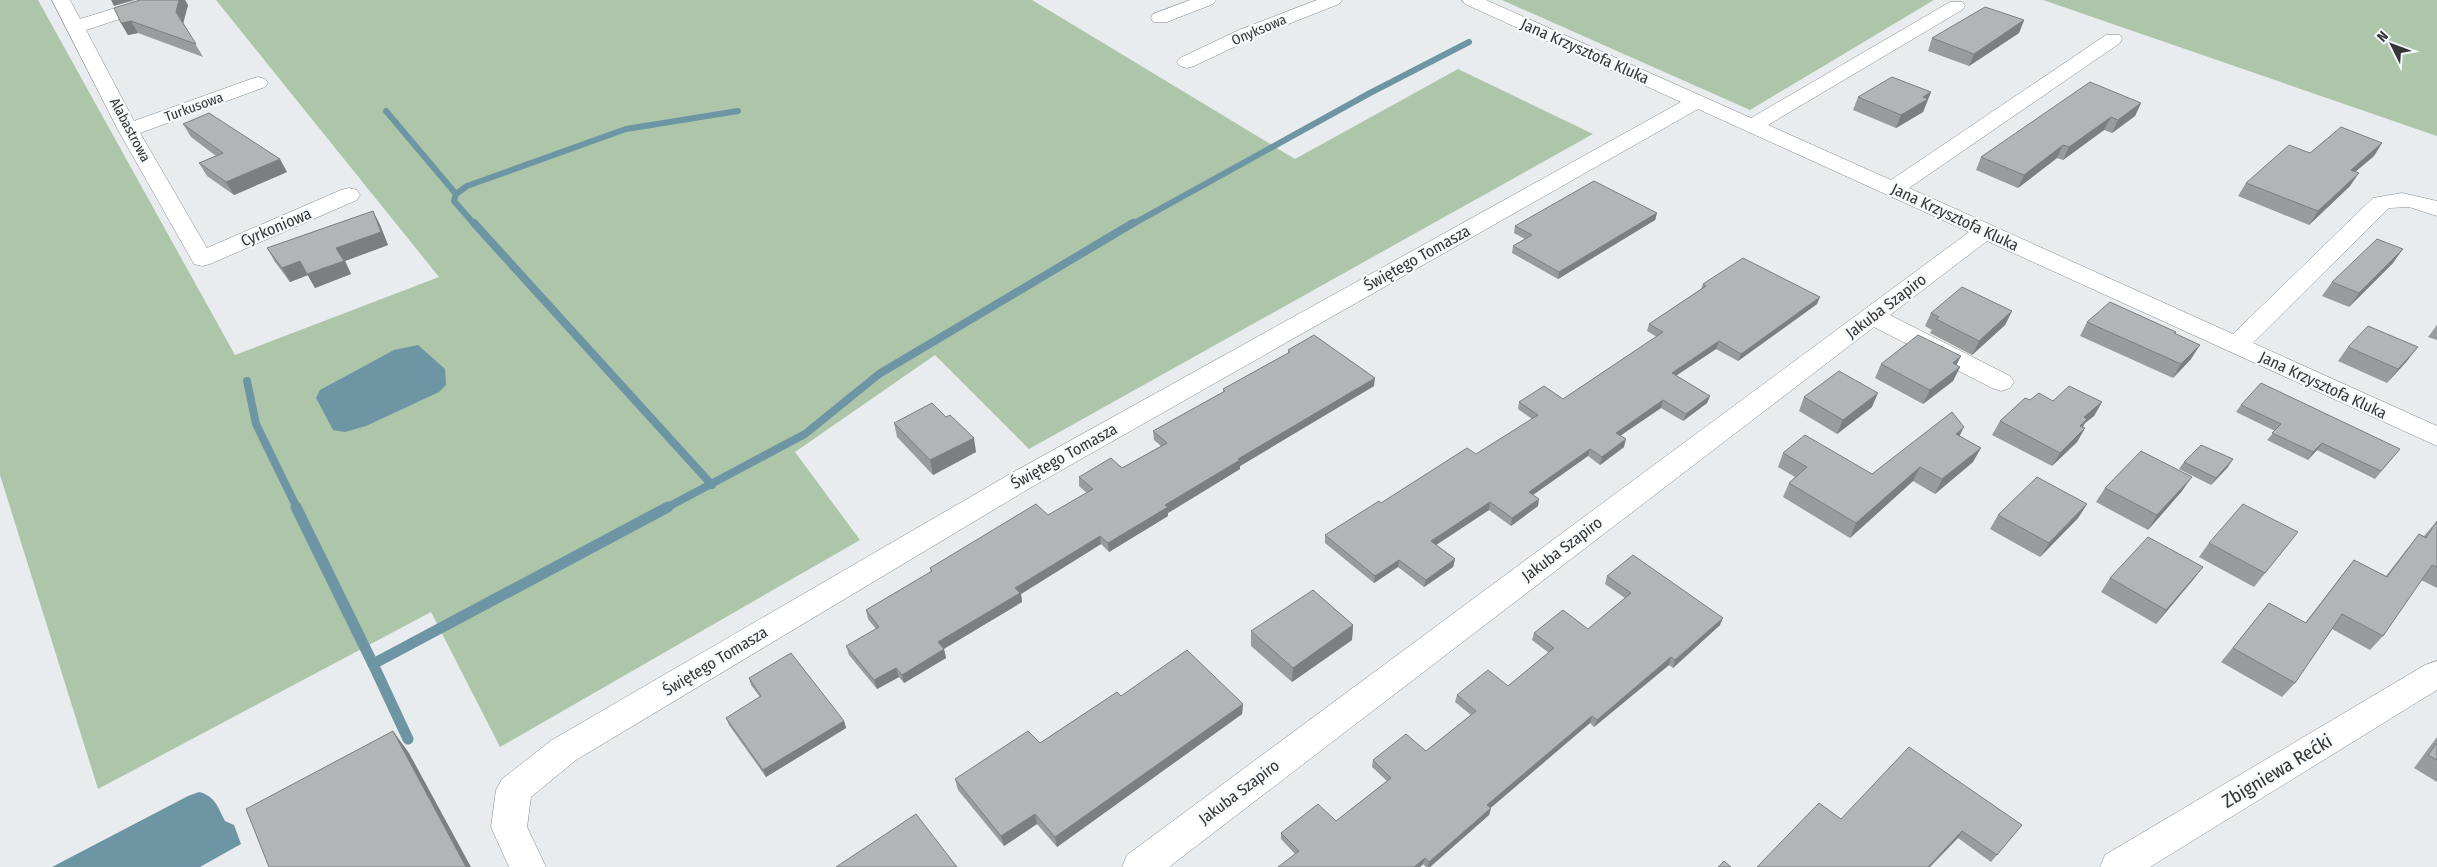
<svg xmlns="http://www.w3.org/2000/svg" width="2437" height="867" viewBox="0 0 2437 867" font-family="'Fira Sans Condensed',sans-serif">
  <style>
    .green { fill: #adc6aa }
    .water { fill: #6d95a4 }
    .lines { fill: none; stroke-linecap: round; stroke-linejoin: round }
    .stream-far2 { stroke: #6d95a4; stroke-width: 6 }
    .stream-far1 { stroke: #6d95a4; stroke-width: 8 }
    .stream { stroke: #6d95a4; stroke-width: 11 }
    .minor-casing { stroke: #888c8e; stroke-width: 1 }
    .minor { fill: #fff; fill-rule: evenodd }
    .wall { fill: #989c9e }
    .shaded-wall { fill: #7c7f81 }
    .building { fill: #b1b5b8; stroke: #7c7f81 }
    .labels { text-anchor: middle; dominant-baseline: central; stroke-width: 4.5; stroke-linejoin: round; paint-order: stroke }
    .far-street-label { font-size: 14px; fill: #353637; stroke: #f6fafd }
    .street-label { font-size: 16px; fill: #353637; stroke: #f6fafd }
    .near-street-label { font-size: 19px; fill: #353637; stroke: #f6fafd }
  </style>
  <rect width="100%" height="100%" fill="#e9ecef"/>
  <g class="green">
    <polygon points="0,0 38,0 235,355 439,277 216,0 1032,0 1295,159 1458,69 1593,134 1029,449 935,355 795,452 860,540 500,747 431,612 98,789 0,475"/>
    <polygon points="1502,0 1934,0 1750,110"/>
    <polygon points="2043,0 2437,0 2437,136"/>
  </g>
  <g class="water">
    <polygon points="418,345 445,369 446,385 439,392 366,426 345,432 333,430 316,398 320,390 394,350"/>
    <path d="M199 792C215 796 218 807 225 821L234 825 241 844 200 867H52L188 796Z"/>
  </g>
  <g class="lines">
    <g class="stream-far2">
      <polyline points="386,111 456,194"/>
      <polyline points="475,225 454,201 456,194 467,186 626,129 738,111"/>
      <polyline points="1131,225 1370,93 1469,42"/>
    </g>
    <g class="stream-far1">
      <polyline points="474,223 712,485"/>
      <polyline points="247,381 256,424 297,508"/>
      <polyline points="666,508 805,434 879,374 1133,223"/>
    </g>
    <g class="stream">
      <polyline points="296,507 373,664"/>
      <polyline points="408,739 373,664 668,507"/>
    </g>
    <g class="minor-casing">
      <g id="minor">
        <polygon points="52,0 70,0 80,19 141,0 169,0 166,4 86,30 134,121 251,79 258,77 265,79 268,83 265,87 140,133 207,248 341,190 349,188 357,190 360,195 357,200 210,264 202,266 194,264 118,130"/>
        <polygon points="1190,0 1216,0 1213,4 1167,22 1153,22 1151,18 1153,14"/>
        <polygon points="1317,0 1342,0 1339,4 1253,38 1194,66 1187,68 1180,66 1177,62 1180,58 1239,30"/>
        <polygon points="1462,0 1486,0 1751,118 1950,2 1962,2 1965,6 1962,10 1768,125 1891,180 2106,35 2120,35 2122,39 2120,43 1909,188 2233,334 2373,198 2402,193 2437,201 2437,216 2409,207 2389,208 2253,343 2437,426 2437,446 1987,241 1890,315 2010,376 2014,382 2010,388 2001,391 1992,388 1874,327 1169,867 1122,867 1127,855 1969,232 1698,109 1030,488 576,760 531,797 527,827 546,867 509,867 491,827 496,790 502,779 552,740 1010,474 1681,102 1465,4"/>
        <polygon points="2437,661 2437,690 2150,867 2100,867 2105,855 2425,665"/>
      </g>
    </g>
    <use href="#minor" class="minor"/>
  </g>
  <g class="wall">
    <polygon points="156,0 185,0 188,5 183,23 203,57 138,33 128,35 121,23 153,1"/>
    <polygon points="2024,20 2019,33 1969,66 1928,51 1932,38"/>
    <polygon points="1931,92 1923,112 1896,128 1853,110 1858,97"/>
    <polygon points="2141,103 2135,116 2112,133 2104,130 2063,160 2057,158 2018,188 1976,170 1981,157"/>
    <polygon points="183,124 287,172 234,195 207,176 199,163 216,156 191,137"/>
    <polygon points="2382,143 2374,156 2356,171 2350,186 2309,225 2238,196 2246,183 2310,153"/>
    <polygon points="373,211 380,225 388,245 345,261 351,274 315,288 308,275 290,282 275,262 267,248"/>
    <polygon points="1657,213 1655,220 1558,279 1512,253 1513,246 1525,239 1514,233 1515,226"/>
    <polygon points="2393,263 2349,307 2322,296 2332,282"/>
    <polygon points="1703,284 1817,304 1738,361 1716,349 1676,376 1710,396 1707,403 1683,421 1661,408 1621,435 1624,447 1600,465 1588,456 1533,495 1538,506 1511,526 1489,510 1436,545 1455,559 1453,567 1424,587 1398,567 1374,583 1325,543 1325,535 1381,503 1476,454 1532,419 1518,409 1519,402 1563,399 1657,337 1647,331 1649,324 1701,289"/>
    <polygon points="2012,311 2005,325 1972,355 1930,333 1932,330 1925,326 1931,313"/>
    <polygon points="2087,322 2175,333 2191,359 2173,378 2080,336"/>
    <polygon points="2437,325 2437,340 2428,337"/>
    <polygon points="2348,347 2407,361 2387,383 2338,361"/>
    <polygon points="1288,350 1374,386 1240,466 1240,469 1168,513 1168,516 1109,552 1101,544 1021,594 1022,602 944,649 946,658 904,683 899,677 877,689 849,655 846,646 876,629 868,619 866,610 931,572 930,568 1048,515 1087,493 1079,486 1079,477 1122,468 1161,446 1154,440 1153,431 1223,392 1223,389 1288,353"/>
    <polygon points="1961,356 1956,365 1960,367 1953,381 1923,404 1875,378 1881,364"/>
    <polygon points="1804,397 1872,407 1837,434 1799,411"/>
    <polygon points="2030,400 2053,401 2102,402 2094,416 2085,423 2082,427 2085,428 2077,442 2052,466 1992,435 2000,421"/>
    <polygon points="2241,405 2400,449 2375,479 2317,450 2308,460 2267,440 2275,431 2236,412"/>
    <polygon points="894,423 976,452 933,475 897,437"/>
    <polygon points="1960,436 1973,462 1935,494 1913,481 1850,538 1783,497 1789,483 1795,477 1778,467 1783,453 1872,474"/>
    <polygon points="2184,462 2228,467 2211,485 2179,469"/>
    <polygon points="2105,488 2182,491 2148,530 2096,502"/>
    <polygon points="2087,504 2078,518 2040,557 1990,529 1998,515"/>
    <polygon points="2437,521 2437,588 2421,580 2383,636 2370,650 2332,629 2295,683 2282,697 2221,662 2269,603 2305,623 2342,575 2354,560 2386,576 2407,549 2419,534 2424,536"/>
    <polygon points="2209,543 2287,546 2254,587 2199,557"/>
    <polygon points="2203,567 2192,581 2156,624 2101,592 2110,578"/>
    <polygon points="1607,576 1720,625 1673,668 1669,665 1594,727 1590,723 1490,808 1491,808 1489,815 1430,867 1426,867 1423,864 1420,867 1278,867 1295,854 1281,839 1281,833 1336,821 1387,781 1372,767 1373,760 1426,751 1471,715 1455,702 1457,695 1508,686 1549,653 1532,640 1534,633 1588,629 1625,598 1605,584"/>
    <polygon points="1353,625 1352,640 1292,682 1251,646 1251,631"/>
    <polygon points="749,678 844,721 846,728 766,777 729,725 726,718 760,697 751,685"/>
    <polygon points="1121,696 1243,704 1242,714 1057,847 1037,824 1004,846 958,790 955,779 1040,743"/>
    <polygon points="2437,737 2437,782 2414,768"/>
    <polygon points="1841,819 2022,825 1991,862 1958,838"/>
  </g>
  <g class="shaded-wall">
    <polygon points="111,0 135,0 114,6"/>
    <polygon points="179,0 185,0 188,5 183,24 176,12"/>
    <polygon points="2024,20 2019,33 1969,66 1974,54"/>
    <polygon points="131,21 138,33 128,35 121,23"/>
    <polygon points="1931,92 1923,112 1896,128 1901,115 1923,97"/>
    <polygon points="2141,103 2135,116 2112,133 2118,120"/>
    <polygon points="2111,117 2104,130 2063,160 2069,147"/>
    <polygon points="2382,143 2374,156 2342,183 2351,170"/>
    <polygon points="2063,145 2057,158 2018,188 2024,175"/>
    <polygon points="280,159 287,172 234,195 226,182"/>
    <polygon points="2359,173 2350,186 2309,225 2318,211"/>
    <polygon points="373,211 380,225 388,245 345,261 351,274 315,288 307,274 336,248"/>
    <polygon points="1657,213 1655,220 1558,279 1559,272"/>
    <polygon points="2403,249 2393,263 2349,307 2359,293"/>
    <polygon points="300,261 308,275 290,282 282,268"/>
    <polygon points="1820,297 1817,304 1738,361 1741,354"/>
    <polygon points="2012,311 2005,325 1972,355 1979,341"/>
    <polygon points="1719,341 1716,349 1669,380 1672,373"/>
    <polygon points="2200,345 2191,359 2173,378 2181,364"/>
    <polygon points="2418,347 2407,361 2387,383 2398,369"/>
    <polygon points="1961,356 1954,370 1953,363"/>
    <polygon points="1960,367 1953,381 1923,404 1930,390"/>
    <polygon points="1375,378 1374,386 1240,466 1240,469 1168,513 1168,516 1109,552 1108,543 1165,505 1238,459"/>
    <polygon points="1878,393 1872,407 1837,434 1843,420"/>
    <polygon points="1710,396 1707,403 1683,421 1686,414"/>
    <polygon points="1663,400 1661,408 1614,440 1616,433"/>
    <polygon points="2102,402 2094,416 2085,423 2080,432 2072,439 2084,417"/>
    <polygon points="1964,427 1957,441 1956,434"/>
    <polygon points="2085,428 2077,442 2052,466 2060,453"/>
    <polygon points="974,438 976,452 933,475 930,460"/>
    <polygon points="1626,439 1624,447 1600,465 1602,457"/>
    <polygon points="2322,443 2317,450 2308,460 2313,452"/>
    <polygon points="1981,448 1973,462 1935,494 1942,479"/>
    <polygon points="1590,449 1588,456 1527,499 1529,492"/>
    <polygon points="2233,459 2228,467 2211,485 2216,478"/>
    <polygon points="1920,467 1913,481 1850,538 1856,523"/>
    <polygon points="2192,477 2182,491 2148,530 2157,515"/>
    <polygon points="1539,499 1538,506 1511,526 1512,518"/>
    <polygon points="1490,502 1489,510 1430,549 1431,541"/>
    <polygon points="2087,504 2078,518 2040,557 2049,543"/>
    <polygon points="1100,536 1101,544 1021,594 1022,602 940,651 938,642 1015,588"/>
    <polygon points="1455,559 1453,567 1424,587 1426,580"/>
    <polygon points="1399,560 1398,567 1374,583 1375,576"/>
    <polygon points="2203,567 2192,581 2156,624 2166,610"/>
    <polygon points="1723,618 1720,625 1673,668 1675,660"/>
    <polygon points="1353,625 1352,640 1292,682 1293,668"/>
    <polygon points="944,649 946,658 904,683 902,675"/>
    <polygon points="1671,657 1669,665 1594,727 1597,720"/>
    <polygon points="896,668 899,677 877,689 874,680"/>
    <polygon points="1243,704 1242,714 1057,847 1055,837"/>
    <polygon points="1592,716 1590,723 1486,812 1487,805"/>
    <polygon points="844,721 846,728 766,777 763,770"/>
    <polygon points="393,731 409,753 471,867 466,867"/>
    <polygon points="1491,808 1489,815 1430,867 1428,867 1429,862"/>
    <polygon points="1035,814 1037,824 1004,846 1001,836"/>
    <polygon points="1962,831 1958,838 1930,867 1928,867"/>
    <polygon points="1425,858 1423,864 1420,867 1414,867"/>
  </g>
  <g class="building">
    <polygon points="140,0 179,0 176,12 196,44 131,21 121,23 114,8"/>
    <polygon points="1985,7 2024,20 1974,54 1932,38"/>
    <polygon points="1892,77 1931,92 1923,97 1928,99 1901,115 1858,97"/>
    <polygon points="2090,82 2141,103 2118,120 2111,117 2069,147 2063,145 2024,175 1981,157"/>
    <polygon points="209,113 280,159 226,182 199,163 223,153 183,124"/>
    <polygon points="2341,127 2382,143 2351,170 2359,173 2318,211 2246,183 2289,145 2310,153"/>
    <polygon points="1594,181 1657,213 1559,272 1513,246 1532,235 1515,226"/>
    <polygon points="373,211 381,232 336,248 344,261 307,274 300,261 282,268 267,248"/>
    <polygon points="2377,239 2403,249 2359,293 2332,282"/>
    <polygon points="1743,258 1820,297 1741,354 1719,341 1672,373 1710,396 1686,414 1663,400 1616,433 1626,439 1602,457 1590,449 1529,492 1539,499 1512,518 1490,502 1431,541 1455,559 1426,580 1399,560 1375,576 1325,535 1379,501 1381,503 1467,448 1476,454 1538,415 1519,402 1544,386 1563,399 1663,332 1649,324 1706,286 1703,284"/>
    <polygon points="1962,287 2012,311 1979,341 1936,319 1939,317 1931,313"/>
    <polygon points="2110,302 2176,332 2174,333 2200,345 2181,364 2087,322"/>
    <polygon points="2368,326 2418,347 2398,369 2348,347"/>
    <polygon points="1314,335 1375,378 1238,459 1240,460 1165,505 1168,507 1108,543 1100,536 1015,588 1020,593 938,642 944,649 902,675 896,668 874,680 846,646 879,627 866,610 932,571 930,568 1036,504 1048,515 1093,489 1079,477 1111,458 1122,468 1167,443 1153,431 1225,391 1223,389 1290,352 1288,350"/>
    <polygon points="1918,335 1961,356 1953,363 1960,367 1930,390 1881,364"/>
    <polygon points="1839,371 1878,393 1843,420 1804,397"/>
    <polygon points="2261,383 2400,449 2381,471 2322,443 2313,452 2272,433 2281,424 2241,405"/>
    <polygon points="2069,386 2102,402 2084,417 2087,419 2080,426 2085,428 2060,453 2000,421 2025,398 2030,400 2039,393 2053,401"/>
    <polygon points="932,403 946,417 950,415 974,438 930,460 894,423"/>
    <polygon points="1952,412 1964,427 1956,434 1981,448 1942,479 1920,467 1856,523 1789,483 1807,467 1783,453 1805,435 1872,474"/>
    <polygon points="2201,445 2233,459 2216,478 2184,462"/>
    <polygon points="2141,451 2192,477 2157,515 2105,488"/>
    <polygon points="2037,477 2087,504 2049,543 1998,515"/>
    <polygon points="2243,504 2298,532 2265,573 2209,543"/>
    <polygon points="2437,521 2437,567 2432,565 2383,636 2342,614 2295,683 2233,648 2269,603 2306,623 2354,560 2387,577 2419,534 2426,538"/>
    <polygon points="2148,537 2203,567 2166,610 2110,578"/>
    <polygon points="1633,555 1723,618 1675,660 1671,657 1597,720 1592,716 1487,805 1491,808 1429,862 1425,858 1414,867 1278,867 1299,851 1281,833 1318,804 1336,821 1391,778 1373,760 1406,734 1426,751 1476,711 1457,695 1488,670 1508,686 1554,648 1534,633 1563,610 1588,629 1631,593 1607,576"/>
    <polygon points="1313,590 1353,625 1293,668 1251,631"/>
    <polygon points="1187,650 1243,704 1055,837 1035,814 1001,836 955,779 1028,731 1040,743 1117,692 1121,696"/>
    <polygon points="791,653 844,721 763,770 726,718 761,696 749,678"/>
    <polygon points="393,731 466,867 269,867 246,809"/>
    <polygon points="2437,743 2437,760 2428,755"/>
    <polygon points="1909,747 2022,825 1997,855 1962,831 1928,867 1757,867 1819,803 1841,819"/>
    <polygon points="916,814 957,867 836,867"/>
    <polygon points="1724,861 1731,867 1718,867"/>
  </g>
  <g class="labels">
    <g class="far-street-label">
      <text transform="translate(1259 30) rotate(-23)">Onyksowa</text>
      <text transform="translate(194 107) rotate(-20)">Turkusowa</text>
      <text transform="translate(130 130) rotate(62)">Alabastrowa</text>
    </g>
    <g class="street-label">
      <text transform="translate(1585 51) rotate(24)">Jana Krzysztofa Kluka</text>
      <text transform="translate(1955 217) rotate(25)">Jana Krzysztofa Kluka</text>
      <text transform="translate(276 227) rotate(-23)">Cyrkoniowa</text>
      <text transform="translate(1417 258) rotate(-29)">Świętego Tomasza</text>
      <text transform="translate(1886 306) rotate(-37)">Jakuba Szapiro</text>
      <text transform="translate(2323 385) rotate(25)">Jana Krzysztofa Kluka</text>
      <text transform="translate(1064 456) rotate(-29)">Świętego Tomasza</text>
      <text transform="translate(1562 549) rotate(-37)">Jakuba Szapiro</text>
      <text transform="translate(715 661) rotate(-31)">Świętego Tomasza</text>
      <text transform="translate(1239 792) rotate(-37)">Jakuba Szapiro</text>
    </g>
    <g class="near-street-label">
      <text transform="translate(2277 771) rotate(-31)">Zbigniewa Rećki</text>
    </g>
  </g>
  <g transform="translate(2392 45) rotate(312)" stroke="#f6fafd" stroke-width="4" paint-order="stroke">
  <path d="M0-4L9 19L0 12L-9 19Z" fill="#353637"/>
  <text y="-8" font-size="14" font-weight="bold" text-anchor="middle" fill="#353637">N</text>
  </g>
</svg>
